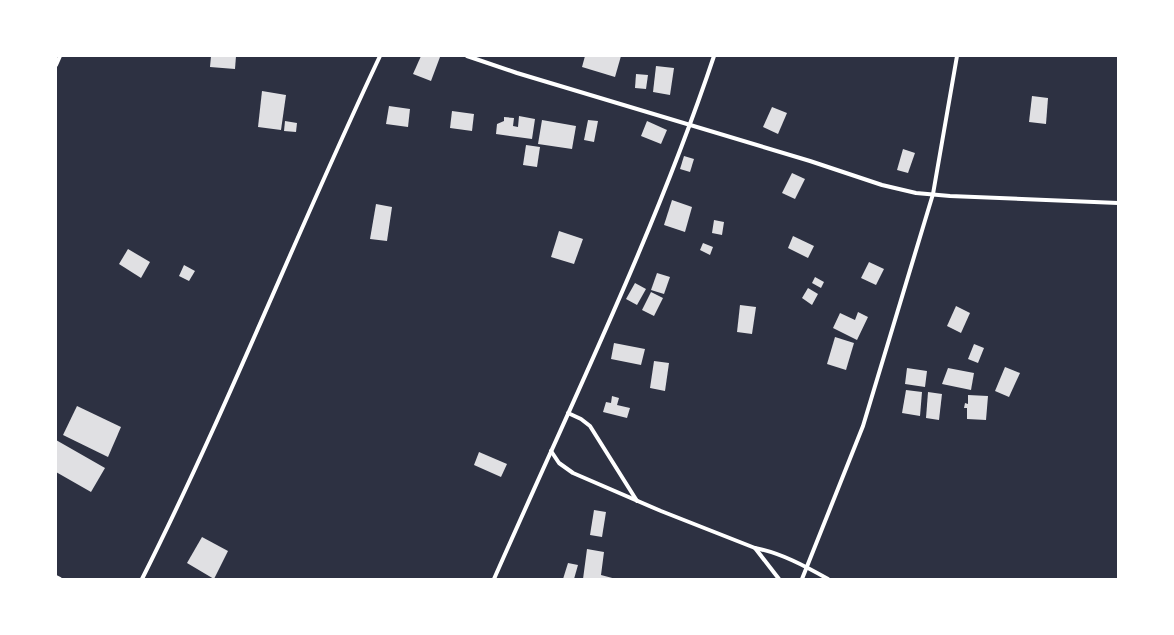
<svg xmlns="http://www.w3.org/2000/svg" width="1174" height="635" viewBox="0 0 1174 635" font-family="'Space Grotesk',sans-serif">
  <style>
    .building { fill: #e0e0e3 }
    .lines { fill: none; stroke-linecap: round; stroke-linejoin: round }
    .minor { stroke: #fff; stroke-width: 4 }
  </style>
  <rect width="100%" height="100%" fill="#2d3142"/>
  <g class="building">
    <polygon points="211,56 236,56 235,69 210,67"/>
    <polygon points="421,56 440,57 431,81 413,74"/>
    <polygon points="585,56 621,56 615,77 582,67"/>
    <polygon points="656,66 674,68 670,95 653,92"/>
    <polygon points="636,74 648,75 646,89 635,88"/>
    <polygon points="262,91 286,95 281,130 258,127"/>
    <polygon points="1032,96 1048,98 1046,124 1029,122"/>
    <polygon points="389,106 410,109 408,127 386,124"/>
    <polygon points="772,107 787,113 778,134 763,127"/>
    <polygon points="452,111 474,114 472,131 450,128"/>
    <polygon points="519,116 535,119 532,139 496,134 497,124 504,121 504,117 514,118 513,126 518,127"/>
    <polygon points="542,120 576,126 572,149 538,144"/>
    <polygon points="588,120 598,121 594,142 584,140"/>
    <polygon points="285,121 297,123 296,132 284,131"/>
    <polygon points="647,121 667,130 661,144 641,136"/>
    <polygon points="526,145 540,147 537,167 523,165"/>
    <polygon points="903,149 915,153 908,173 897,170"/>
    <polygon points="684,156 694,159 690,172 680,169"/>
    <polygon points="792,173 805,179 795,199 782,193"/>
    <polygon points="672,200 692,207 685,232 664,225"/>
    <polygon points="376,204 392,207 387,241 370,239"/>
    <polygon points="714,220 724,222 722,235 712,233"/>
    <polygon points="559,231 583,239 574,264 551,257"/>
    <polygon points="793,236 814,246 808,258 788,248"/>
    <polygon points="703,243 713,247 710,255 700,250"/>
    <polygon points="128,249 150,262 141,278 119,264"/>
    <polygon points="869,262 884,269 876,285 861,278"/>
    <polygon points="184,265 195,271 189,281 179,276"/>
    <polygon points="657,273 670,277 664,294 651,290"/>
    <polygon points="815,277 824,282 821,288 812,283"/>
    <polygon points="635,283 646,289 637,305 626,299"/>
    <polygon points="808,288 818,294 812,305 802,298"/>
    <polygon points="651,292 663,298 654,316 642,310"/>
    <polygon points="740,305 756,307 752,334 737,332"/>
    <polygon points="956,306 970,313 961,333 947,326"/>
    <polygon points="858,312 868,317 857,340 833,328 840,313 855,320"/>
    <polygon points="835,337 854,343 846,370 827,364"/>
    <polygon points="614,343 645,349 641,365 611,359"/>
    <polygon points="974,344 984,348 978,363 968,359"/>
    <polygon points="654,361 669,363 665,391 650,388"/>
    <polygon points="1005,367 1020,373 1009,397 995,391"/>
    <polygon points="907,368 927,371 925,387 905,384"/>
    <polygon points="948,368 974,373 971,390 942,384"/>
    <polygon points="906,390 922,392 920,416 902,413"/>
    <polygon points="928,392 942,394 939,420 926,418"/>
    <polygon points="968,395 988,396 986,420 967,419 967,408 964,408 965,403 968,404"/>
    <polygon points="612,396 619,398 617,405 630,408 627,418 603,412 606,402 611,403"/>
    <polygon points="77,406 121,427 108,457 63,435"/>
    <polygon points="56,440 105,468 91,492 56,472"/>
    <polygon points="479,452 507,464 501,477 474,465"/>
    <polygon points="594,510 606,512 602,537 590,535"/>
    <polygon points="202,537 228,551 214,579 187,563"/>
    <polygon points="587,549 604,552 601,575 616,579 583,579"/>
    <polygon points="568,563 578,565 574,579 563,579"/>
  </g>
  <g class="lines">
    <g class="minor">
      <polyline points="467,56 517,73 810,161 882,185 916,193 950,196 1118,203"/>
      <polyline points="56,65 60,56"/>
      <polyline points="568,413 581,419 590,426 637,501"/>
      <path d="M551 451 559 463 573 473 661 511 755 548C781 553 805 566 828 579"/>
      <polyline points="755,548 779,579"/>
      <polyline points="56,577 60,579"/>
      <path d="M142 579C228 408 298 229 380 56"/>
      <path d="M494 579C570 406 654 235 714 56"/>
      <polyline points="802,579 863,426 933,194 957,56"/>
    </g>
  </g>
  <rect width="1174" height="635" fill="none" stroke="#ffffff" stroke-width="114"/>
</svg>
